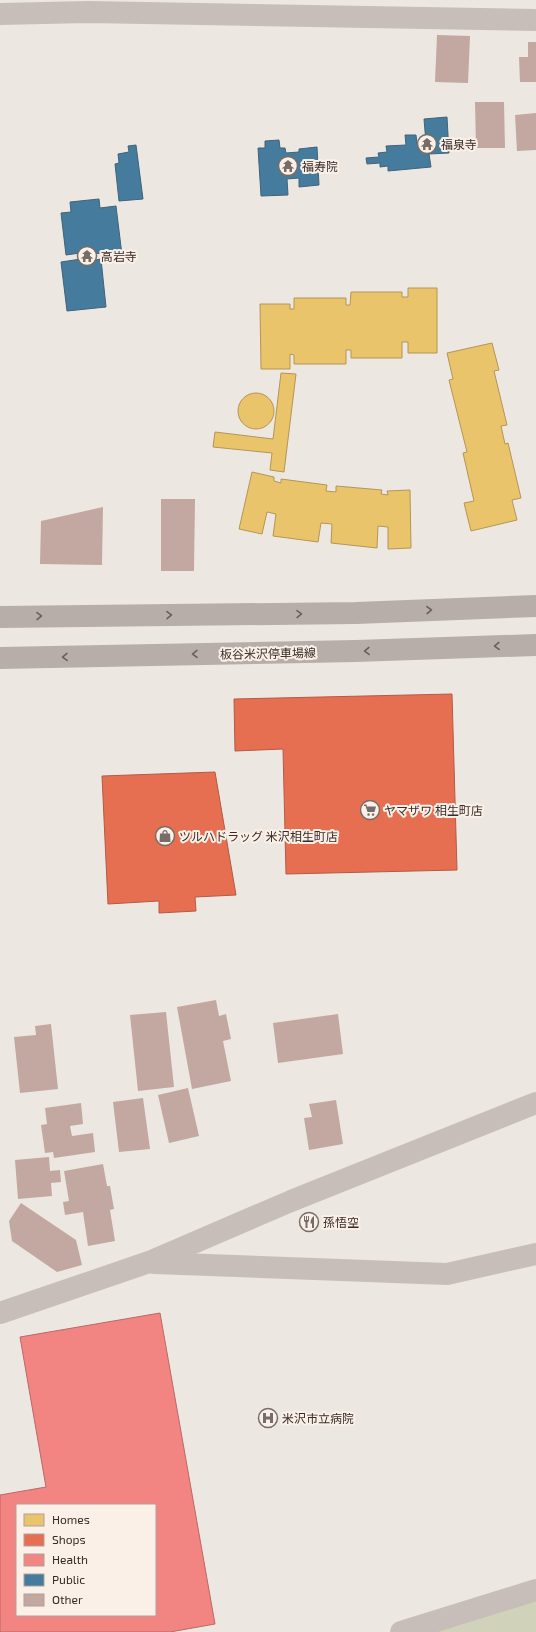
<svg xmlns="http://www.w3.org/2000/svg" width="536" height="1632" viewBox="0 0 536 1632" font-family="'Exo 2','Noto Sans JP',sans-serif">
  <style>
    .green { fill: #d0d3ba }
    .homes { fill: #e9c46a; stroke: #b49656 }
    .shops { fill: #e76f51; stroke: #b25b44 }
    .health { fill: #f28482; stroke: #ba6967; fill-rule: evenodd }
    .public { fill: #457b9d; stroke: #41637a }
    .building { fill: #c2a8a1 }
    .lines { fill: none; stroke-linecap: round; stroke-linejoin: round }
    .minor { stroke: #c7beb9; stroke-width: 22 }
    .secondary { stroke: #b7aeaa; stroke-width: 22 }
    .oneway { stroke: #6b5f5b }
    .labels { text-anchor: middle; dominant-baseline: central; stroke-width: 4; stroke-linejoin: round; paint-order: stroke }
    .poi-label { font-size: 12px; fill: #382b27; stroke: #fbf0e8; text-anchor: start }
    .street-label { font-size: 12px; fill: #382b27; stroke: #fbf0e8 }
  </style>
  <rect width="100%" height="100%" fill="#ede7e1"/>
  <polygon class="green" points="536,1596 536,1632 424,1632"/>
  <g class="homes">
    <polygon points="408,288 437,288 437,353 408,353 408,342 402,342 402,358 351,358 351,350 346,350 346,364 294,364 294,355 290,354 290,369 261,369 260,304 290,304 290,309 294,309 294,298 346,298 346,305 350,305 351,292 402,292 402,297 408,297"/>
    <polygon points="492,343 499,370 494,371 507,425 501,426 505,444 508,443 521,498 512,500 517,520 471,531 464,503 474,501 463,453 467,452 449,380 453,379 447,353"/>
    <polygon points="281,373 296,374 284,472 270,470 272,453 213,447 215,432 273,439"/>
    <circle cx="256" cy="411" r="18"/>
    <polygon points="252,472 274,477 274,481 281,483 281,479 327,485 326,491 336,492 336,486 382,490 381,494 388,495 387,491 410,490 411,548 388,549 388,527 378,526 377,548 331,543 332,524 321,523 318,542 273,536 276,514 267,512 262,534 239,529"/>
  </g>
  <g class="shops">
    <polygon points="452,694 457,870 286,874 283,749 235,751 234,699"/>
    <polygon points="215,772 236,895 195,897 196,911 159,913 159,901 108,904 102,776"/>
  </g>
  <path class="health" d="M160 1313 215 1624 170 1632H0V1495L46 1487 20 1337ZM17 1505H155V1615H17Z"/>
  <g class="public">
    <polygon points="447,117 449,153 429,154 431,167 388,171 388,166 380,167 380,163 367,164 366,158 379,157 378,153 387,152 386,146 406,145 405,135 416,135 417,144 426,143 424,119"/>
    <polygon points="279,140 280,148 285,148 286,153 299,152 299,149 317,147 319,185 299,187 299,178 287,179 288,195 261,196 258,148 265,148 265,141"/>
    <polygon points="136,145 143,199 119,201 115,164 119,163 118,154 129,152 128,146"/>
    <polygon points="99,199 100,208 116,206 122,255 108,256 108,252 94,254 95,260 101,259 106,307 67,311 61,262 81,259 80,253 66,255 61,213 71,212 70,202"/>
  </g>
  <g class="building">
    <polygon points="437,35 470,36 468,83 435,82"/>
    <polygon points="528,42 536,42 536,82 520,82 519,57 528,57"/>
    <polygon points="475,102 504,102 505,148 476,148"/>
    <polygon points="536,113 536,150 517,151 515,115"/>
    <polygon points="161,499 195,499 194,571 161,571"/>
    <polygon points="103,507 102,565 40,564 41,521"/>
    <polygon points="216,1000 219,1016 226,1014 231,1039 223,1041 231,1081 192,1089 177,1007"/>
    <polygon points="166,1012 174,1087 138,1091 130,1015"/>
    <polygon points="338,1014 343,1054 278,1063 273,1023"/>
    <polygon points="51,1024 58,1089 20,1093 14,1037 36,1035 35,1026"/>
    <polygon points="188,1088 199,1136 169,1143 158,1095"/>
    <polygon points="143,1098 150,1149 119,1152 113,1102"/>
    <polygon points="336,1100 343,1144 309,1150 304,1118 312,1117 309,1104"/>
    <polygon points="81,1103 83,1124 70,1126 72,1136 93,1133 95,1152 54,1158 53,1152 45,1153 41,1125 47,1124 45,1108"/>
    <polygon points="49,1157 50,1171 60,1170 61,1182 51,1183 52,1196 18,1199 15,1160"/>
    <polygon points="103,1164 107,1186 110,1186 114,1209 110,1210 115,1241 88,1246 83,1212 65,1215 63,1202 69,1201 64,1171"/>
    <polygon points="21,1203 76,1240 82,1265 57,1272 12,1241 9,1221"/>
  </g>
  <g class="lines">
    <g class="minor">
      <polyline points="0,14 88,12 536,20"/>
      <polyline points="154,1263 447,1274 536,1254"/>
      <polyline points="0,1313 149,1262 291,1201 536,1103"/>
      <polyline points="401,1632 536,1590"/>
    </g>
    <g class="secondary">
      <polyline points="0,617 356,613 536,606"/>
      <polyline points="0,658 356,651 536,645"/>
    </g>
  </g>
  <defs><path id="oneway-chevron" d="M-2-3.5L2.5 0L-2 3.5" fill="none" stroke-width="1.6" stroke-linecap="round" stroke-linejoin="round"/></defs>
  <g class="oneway">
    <use href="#oneway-chevron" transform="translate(429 610) rotate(-2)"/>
    <use href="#oneway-chevron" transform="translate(299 614) rotate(-1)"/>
    <use href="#oneway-chevron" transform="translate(169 615) rotate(-1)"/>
    <use href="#oneway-chevron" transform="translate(39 616) rotate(-1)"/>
    <use href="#oneway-chevron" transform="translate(497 646) rotate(178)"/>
    <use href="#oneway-chevron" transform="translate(367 651) rotate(178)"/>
    <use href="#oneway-chevron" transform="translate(195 654) rotate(179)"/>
    <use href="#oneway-chevron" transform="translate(65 657) rotate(179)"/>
  </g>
  <defs>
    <g id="temple-ring" transform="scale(1)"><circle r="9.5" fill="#fbf0e8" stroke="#776d68" stroke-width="1.5"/><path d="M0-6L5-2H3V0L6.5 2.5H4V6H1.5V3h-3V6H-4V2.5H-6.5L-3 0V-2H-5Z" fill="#776d68"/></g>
    <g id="supermarket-ring" transform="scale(1)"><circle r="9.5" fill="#fbf0e8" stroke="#776d68" stroke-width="1.5"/><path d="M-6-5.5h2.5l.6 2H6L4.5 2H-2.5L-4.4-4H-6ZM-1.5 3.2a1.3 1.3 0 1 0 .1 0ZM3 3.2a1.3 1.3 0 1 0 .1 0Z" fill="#776d68"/></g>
    <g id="shop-ring" transform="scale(1)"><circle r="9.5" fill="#fbf0e8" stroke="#776d68" stroke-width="1.5"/><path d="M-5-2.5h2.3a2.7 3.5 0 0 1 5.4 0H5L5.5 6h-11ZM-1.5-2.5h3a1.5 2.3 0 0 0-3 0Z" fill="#776d68"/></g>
    <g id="restaurant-ring" transform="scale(1)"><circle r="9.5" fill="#fbf0e8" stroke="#776d68" stroke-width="1.5"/><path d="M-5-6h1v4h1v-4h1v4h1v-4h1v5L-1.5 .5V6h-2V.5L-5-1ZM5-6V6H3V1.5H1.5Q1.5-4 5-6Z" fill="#776d68"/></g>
    <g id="hospital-ring" transform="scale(1)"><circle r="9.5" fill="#fbf0e8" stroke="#776d68" stroke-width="1.5"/><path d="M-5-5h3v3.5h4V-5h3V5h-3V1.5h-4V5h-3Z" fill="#776d68"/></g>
  </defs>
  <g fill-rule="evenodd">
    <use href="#temple-ring" x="427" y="144"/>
    <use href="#temple-ring" x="288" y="166"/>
    <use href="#temple-ring" x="87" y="256"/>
    <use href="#supermarket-ring" x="370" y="810"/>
    <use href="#shop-ring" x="165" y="836"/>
    <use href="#restaurant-ring" x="309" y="1222"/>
    <use href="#hospital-ring" x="268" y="1418"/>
  </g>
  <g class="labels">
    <g class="poi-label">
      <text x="441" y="144">福泉寺</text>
      <text x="302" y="166">福寿院</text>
      <text x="101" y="256">高岩寺</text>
      <text x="384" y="810">ヤマザワ 相生町店</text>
      <text x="179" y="836">ツルハドラッグ 米沢相生町店</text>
      <text x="323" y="1222">孫悟空</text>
      <text x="282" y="1418">米沢市立病院</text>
    </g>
    <g class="street-label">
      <text transform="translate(268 653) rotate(-1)">板谷米沢停車場線</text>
    </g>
  </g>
  <rect x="16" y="1504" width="140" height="112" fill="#fbf0e8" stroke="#ada19b"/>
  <rect x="24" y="1514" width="20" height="12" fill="#e9c46a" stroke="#ada19b"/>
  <text x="52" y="1524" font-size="12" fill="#382b27">Homes</text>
  <rect x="24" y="1534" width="20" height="12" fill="#e76f51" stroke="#ada19b"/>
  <text x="52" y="1544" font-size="12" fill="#382b27">Shops</text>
  <rect x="24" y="1554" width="20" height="12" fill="#f28482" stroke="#ada19b"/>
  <text x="52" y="1564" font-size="12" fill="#382b27">Health</text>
  <rect x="24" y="1574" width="20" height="12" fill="#457b9d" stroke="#ada19b"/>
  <text x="52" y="1584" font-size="12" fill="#382b27">Public</text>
  <rect x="24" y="1594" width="20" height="12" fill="#c2a8a1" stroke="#ada19b"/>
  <text x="52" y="1604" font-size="12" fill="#382b27">Other</text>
</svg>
